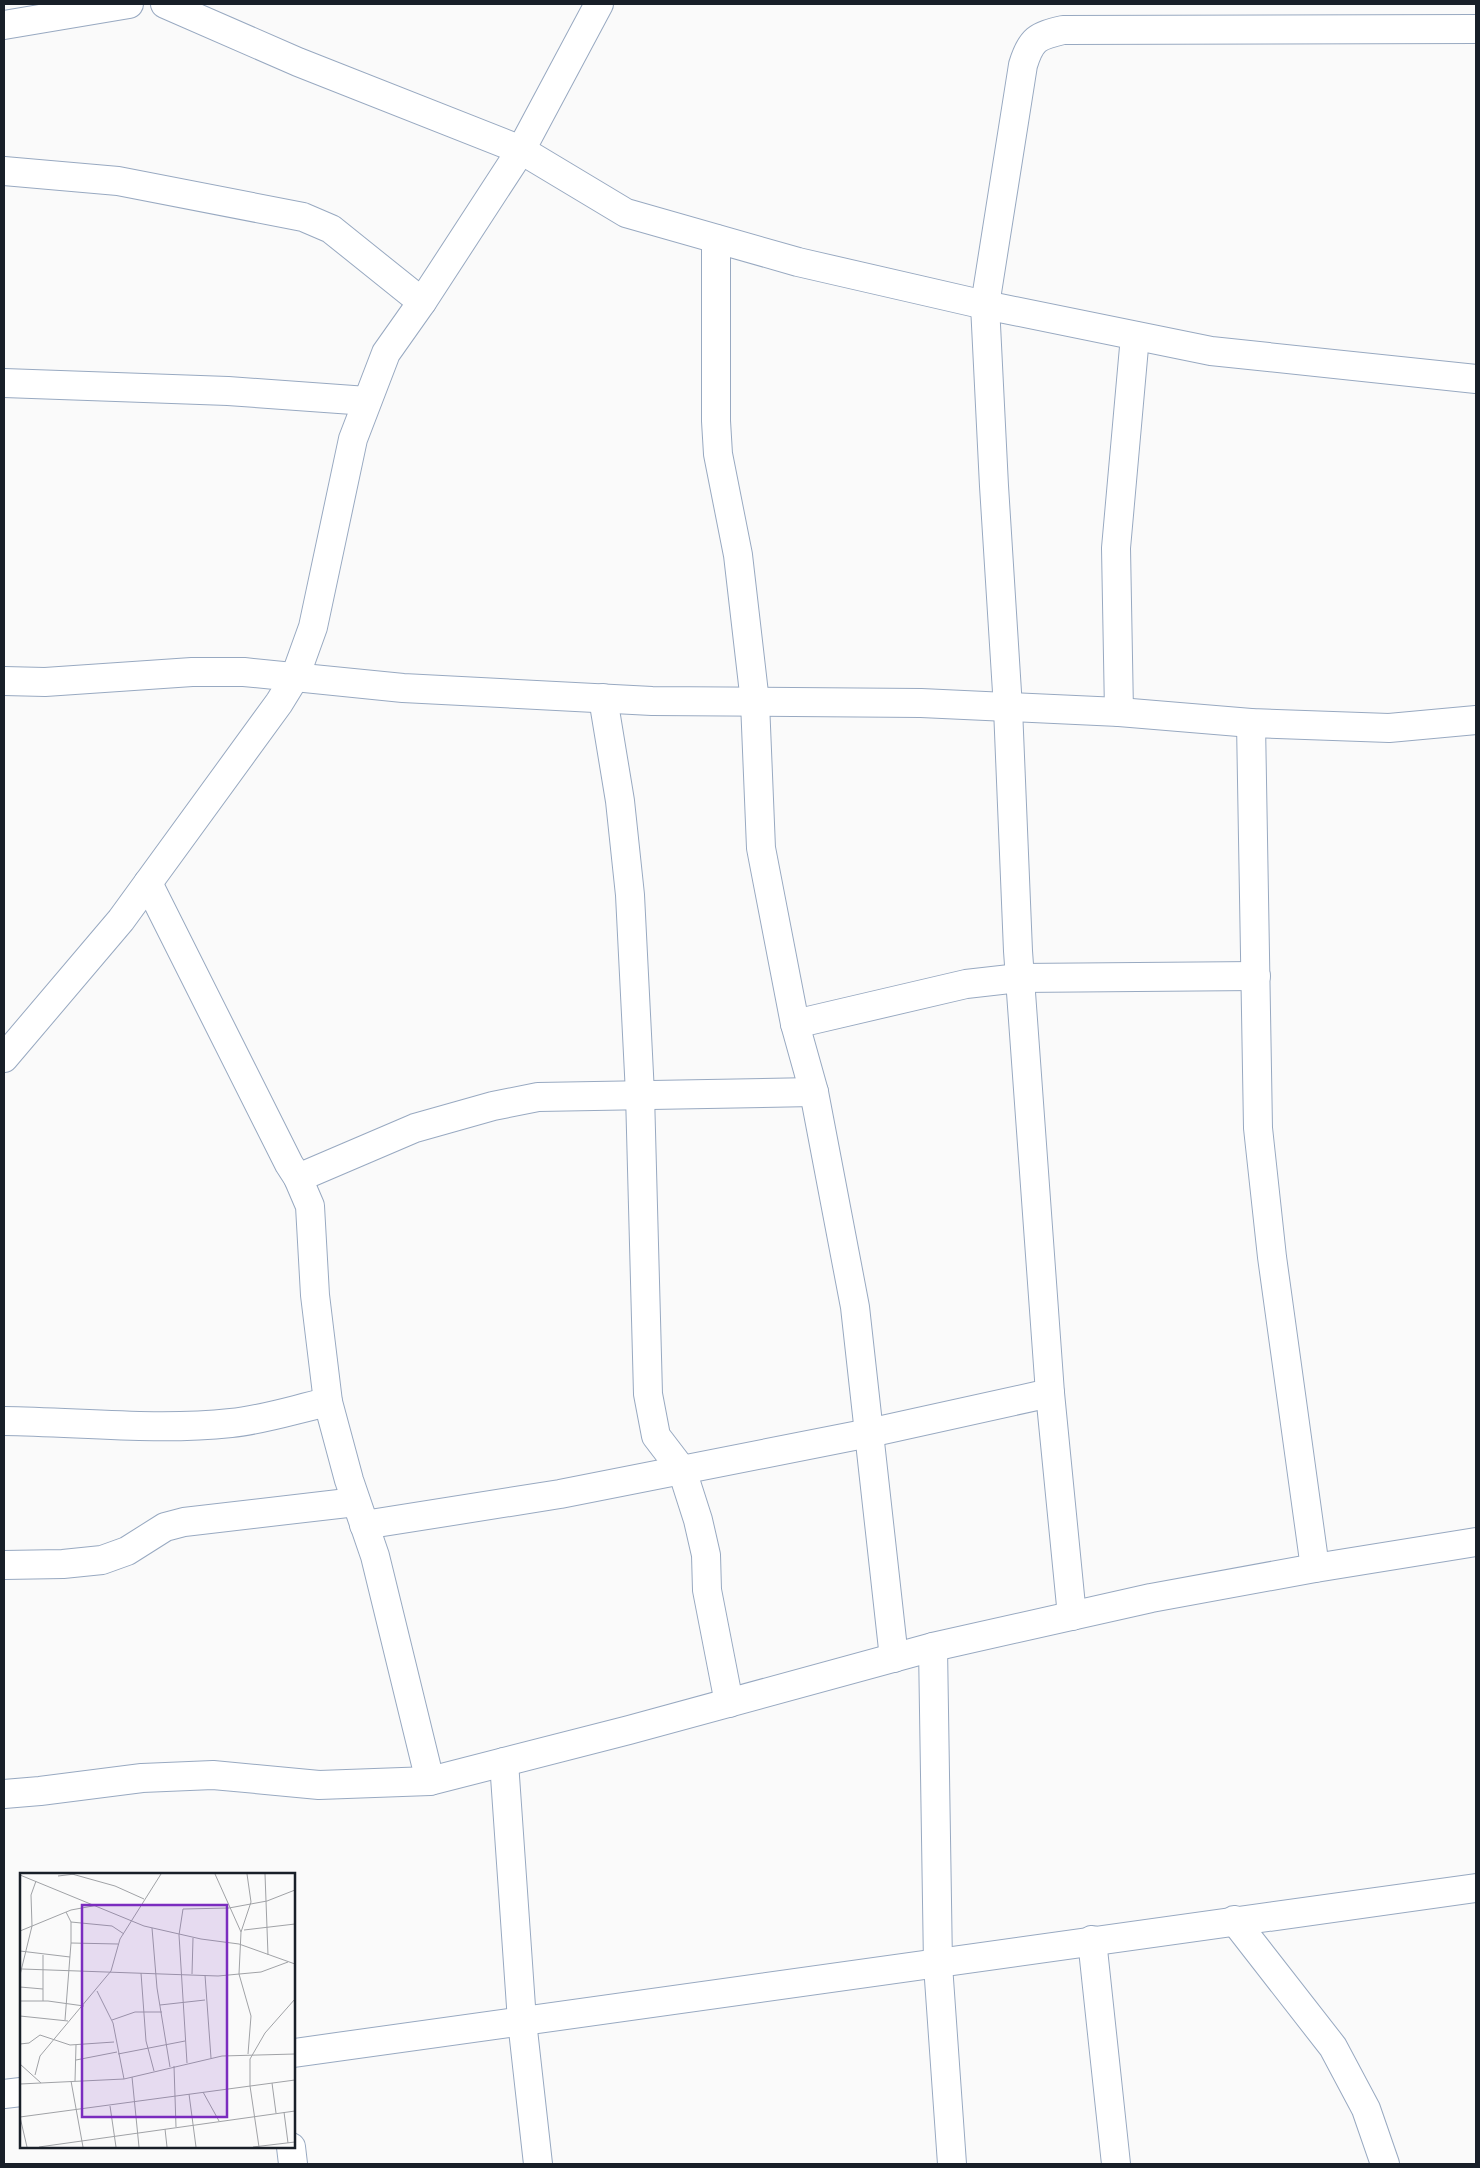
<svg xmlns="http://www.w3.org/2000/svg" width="1480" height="2168" viewBox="0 0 1480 2168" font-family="Barlow,sans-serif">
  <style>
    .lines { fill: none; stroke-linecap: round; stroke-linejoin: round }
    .minor-casing { stroke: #98a9c1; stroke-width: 30 }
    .minor { stroke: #fff; stroke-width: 28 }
    .inset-road { fill: none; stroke: #a0a2a6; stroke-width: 1 }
    .view { fill: #7b2cbf; fill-opacity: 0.15; stroke: #7b2cbf; stroke-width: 2.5 }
    .inset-edge { fill: none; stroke: #181f28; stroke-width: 2.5 }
  </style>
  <rect width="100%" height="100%" fill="#fafafa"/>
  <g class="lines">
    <g class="minor-casing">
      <g id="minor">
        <polyline points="165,4 298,62 521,150 626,213 798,262 985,305 1211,351 1476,379"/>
        <polyline points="4,25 129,4"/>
        <polyline points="4,171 118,181 303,217 331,229 422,302"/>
        <polyline points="716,239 716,421 718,454 738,555 755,702 761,848 795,1024 814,1092 855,1307 894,1658"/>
        <polyline points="4,383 228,391 367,401"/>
        <polyline points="4,681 45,682 192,672 244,672 403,688 652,701 921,703 1119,712 1251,723 1389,728 1476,720"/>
        <polyline points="603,698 620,801 630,895 640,1094 648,1394 656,1436 682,1470 698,1520 706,1555 707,1590 729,1703"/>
        <polyline points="1119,712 1116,548 1135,336"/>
        <polyline points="1251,723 1258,1128 1272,1257 1315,1568"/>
        <polyline points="148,883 289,1164 298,1178 310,1206 315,1295 328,1402 349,1480 375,1556 430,1781"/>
        <polyline points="795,1024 966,984 1019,978 1256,976"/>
        <polyline points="4,1058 121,920 279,703 295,677 313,627 353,439 386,353 422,302 521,150 599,4"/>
        <polyline points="298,1178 415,1128 493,1106 538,1097 814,1092"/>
        <path d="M4 1421C79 1422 156 1431 231 1423 263 1420 296 1409 328 1402"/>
        <polyline points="364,1525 560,1494 869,1433 1050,1393"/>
        <polyline points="4,1565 63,1564 102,1560 127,1551 165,1527 184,1522 356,1502"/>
        <path d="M1072 1616 1050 1393 1018 951 1008 708 994 486 985 305 1023 65C1031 39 1037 36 1063 30L1476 29"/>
        <polyline points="933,1647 938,1965 952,2164"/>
        <polyline points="504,1762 522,2021 538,2164"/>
        <polyline points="4,1794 40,1791 142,1778 213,1775 319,1785 430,1781 629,1730 933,1647 1151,1598 1315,1568 1476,1542"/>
        <polyline points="1234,1920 1333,2047 1366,2109 1385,2164"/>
        <polyline points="1092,1940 1116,2164"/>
        <polyline points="294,2053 1476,1888"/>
        <polyline points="4,2094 21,2092"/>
        <polyline points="291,2147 293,2164"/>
      </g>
    </g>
    <use href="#minor" class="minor"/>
  </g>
  <g transform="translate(20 1873)">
    <rect width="275" height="275" fill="#fafafa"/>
    <path class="inset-road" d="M52 1 95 13 124 26M195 1 221 59M227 1 231 29 221 59 219 101 231 143 228 181M245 1 248 82M0 2 124 53 181 66 219 71 275 91M38 3 55 1M51 49 92 53 104 61M132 55 137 115 150 194M224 57 275 51M0 58 51 37 78 32M51 70 98 71M0 78 50 84M2 96 198 103 241 99 268 89M121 100 126 168 134 198M172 101 173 65M0 102 12 53 11 22 16 8M185 102 191 185M0 114 23 116M77 118 93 150 104 206M0 128H28L64 133M23 128V82M140 132 185 127M0 143 48 148M45 147 51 70V49L46 39M92 147 115 139H142M0 171 9 170 20 162 50 172 94 169M98 181 165 168M56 187 97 179M167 190 159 62 163 36 209 35 247 28 275 17M0 191 21 210M154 193 156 254M15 202 20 183 91 98 100 66 141 1M112 204 119 274M51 208 63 274M55 208 56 172M252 210 256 240M0 211 104 206 202 183 275 181M183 219 199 248M169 221 176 274M90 233 96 274M264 239 268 270M0 244 275 207M0 244 7 274M145 256 147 274M19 274 275 238M233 274 275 269M239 274 230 213V186L245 160 275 126"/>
    <path class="view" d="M62 32H207V244H62Z"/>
    <rect width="275" height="275" class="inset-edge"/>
  </g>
  <rect width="1480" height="2168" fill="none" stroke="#181f28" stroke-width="10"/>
</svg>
